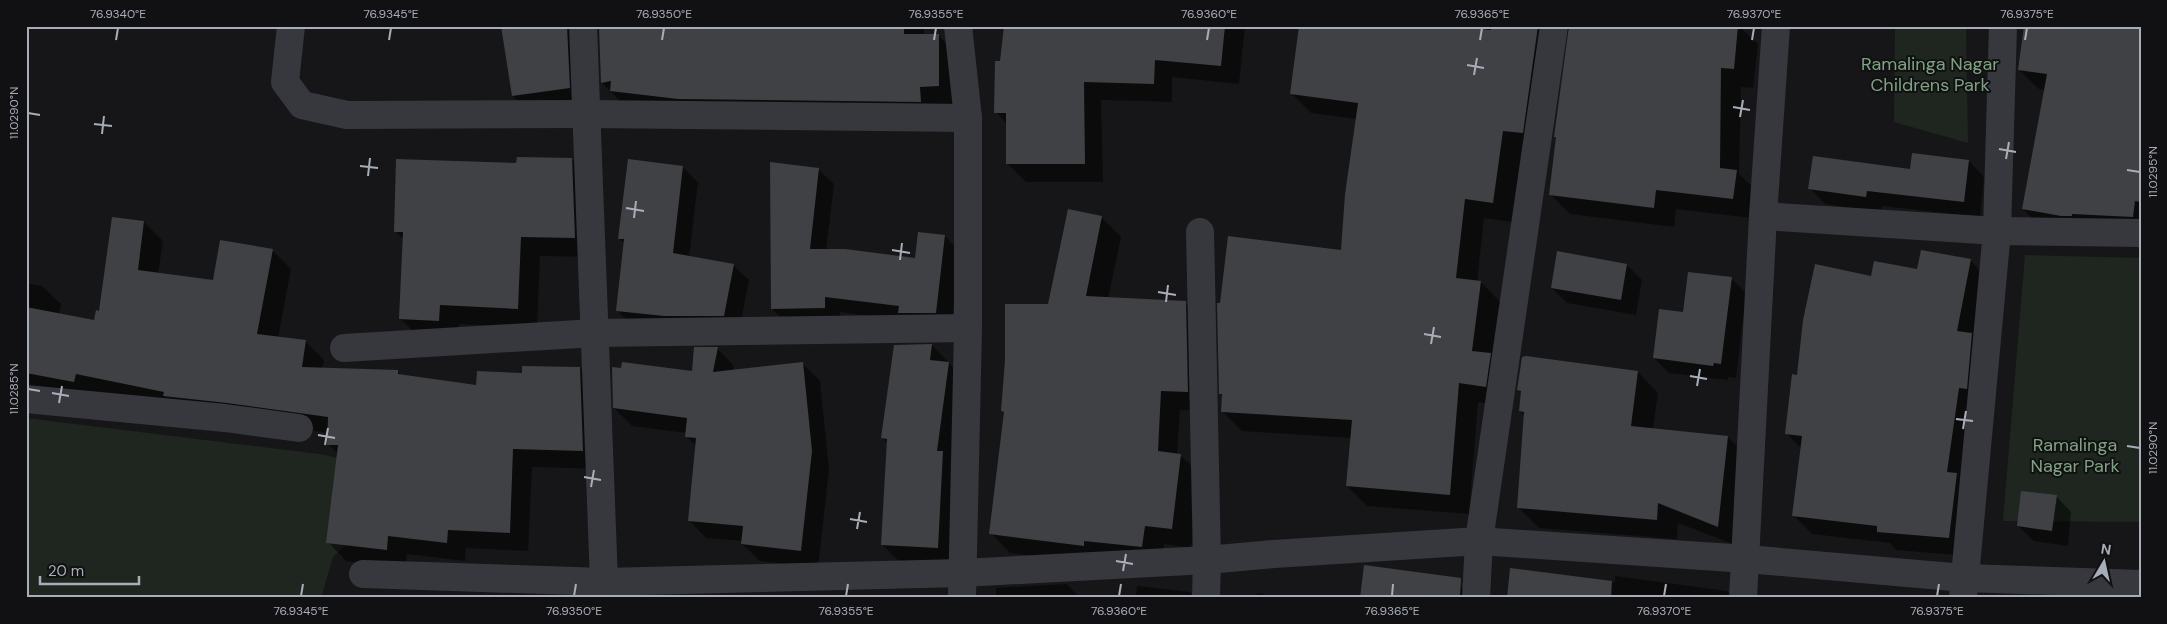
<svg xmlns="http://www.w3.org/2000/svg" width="2167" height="624" viewBox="0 0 2167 624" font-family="'DM Sans',sans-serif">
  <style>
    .green { fill: #1e261f }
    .shadow { fill: #0007 }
    .building { fill: #404145 }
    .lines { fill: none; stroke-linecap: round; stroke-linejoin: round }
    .minor { stroke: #37383d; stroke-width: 28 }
    .ticks { fill: none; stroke: #a8adb8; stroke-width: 2 }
    .labels { text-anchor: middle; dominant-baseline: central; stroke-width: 4; stroke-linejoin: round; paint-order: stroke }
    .park-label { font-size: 18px; fill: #7fa381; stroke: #111113 }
    .neatline { fill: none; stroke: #a8adb8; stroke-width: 2 }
    .ticks-label { font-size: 12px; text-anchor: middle; fill: #a8adb8 }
  </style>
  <rect width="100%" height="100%" fill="#161618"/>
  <g class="green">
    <polygon points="1895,26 1966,27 1968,143 1894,122"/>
    <polygon points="2025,255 2141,258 2141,522 2003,521"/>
    <polygon points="26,418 320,454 382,468 379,515 333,557 321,598 26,598"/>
  </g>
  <g class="shadow">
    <polygon points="396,26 428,26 396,27"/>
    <polygon points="502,26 590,26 590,108 533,116 513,96"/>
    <polygon points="605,26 924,26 924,35 938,35 959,56 960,107 623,104 602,83"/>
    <polygon points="1005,26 1245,26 1239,84 1172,77 1172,102 1101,100 1103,182 1026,182 1008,164 1007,124 996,112"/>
    <polygon points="1300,26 1739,26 1758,44 1753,88 1741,87 1739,174 1756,190 1752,218 1676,209 1674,227 1570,214 1551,195 1557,139 1555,136 1571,29 1561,36 1512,222 1484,218 1477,282 1481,282 1500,302 1505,406 1478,402 1469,514 1367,506 1347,486 1351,438 1242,431 1222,411 1223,396 1220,394 1342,252 1357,119 1311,113 1291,93"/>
    <polygon points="2141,26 2141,236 2043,229 2023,209 2046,90 2039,89 2019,70"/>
    <polygon points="1913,155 1969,161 1984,177 1980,217 1882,206 1881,212 1825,204 1810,188 1911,171"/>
    <polygon points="572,160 591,179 594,257 540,256 537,328 459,324 458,340 420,338 401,319 404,240 395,231 517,164"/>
    <polygon points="683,167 698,183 689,257 733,265 749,280 739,331 632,326 617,310 625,244 619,239"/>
    <polygon points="818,169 834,184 826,250 916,259 919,233 945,236 960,252 951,328 840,312 840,323 787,324 772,309"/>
    <polygon points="113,218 144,222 163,241 158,274 214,281 272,250 291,269 278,338 305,341 324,360 322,369 397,371 402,376 477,386 523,375 580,368 598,387 602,469 532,467 528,551 466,548 465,561 407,554 405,568 346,561 328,542 338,454 328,444 329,433 247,421 94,392 93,400 26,396 26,283 42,286 61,304 59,315 95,322 100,313"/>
    <polygon points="1102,218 1121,237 1108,299 1185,303 1205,322 1207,411 1180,410 1177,454 1180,455 1200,474 1191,548 1164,544 1161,566 1103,565 1010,553 991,533 1005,414 1002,411 1049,305"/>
    <polygon points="1970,260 1988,279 1967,556 1896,550 1890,543 1812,534 1793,515 1802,449 1787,434 1798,376 1872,277 1918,271"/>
    <polygon points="1627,265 1642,280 1636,315 1567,303 1552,288"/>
    <polygon points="1731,278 1746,293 1736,378 1728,377 1728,380 1669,373 1654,358 1684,313"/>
    <polygon points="932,345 967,382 957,566 901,563 882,545 888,443 882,438"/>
    <polygon points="717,348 734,366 733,371 803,364 820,381 829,470 818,568 760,561 742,544 743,541 706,538 689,520 696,446 686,436 687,433 632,426 614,408 693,373"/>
    <polygon points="1638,372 1658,393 1653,429 1728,437 1748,458 1738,546 1678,523 1677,539 1539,528 1518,507 1525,416 1520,411 1522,394 1518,390"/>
    <polygon points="2056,496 2071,512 2068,546 2034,541 2018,526"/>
    <polygon points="1511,570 1615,582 1615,576 1727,591 1734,598 1508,598"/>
    <polygon points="1453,579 1472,598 1361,598"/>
    <polygon points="1067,584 1080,598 996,598 996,588"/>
    <polygon points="1137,586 1190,592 1195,598 1136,598"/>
    <polygon points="1257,593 1284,598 1256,598"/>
  </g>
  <g class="building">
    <polygon points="501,26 567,26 570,88 512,96"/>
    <polygon points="599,26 904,26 904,34 939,34 939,86 920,87 921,102 678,99 610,91 611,81 601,83"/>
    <polygon points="1004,26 1225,26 1221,66 1155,60 1154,84 1084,82 1085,164 1006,164 1006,113 994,113 995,61 1000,61"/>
    <polygon points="1299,26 1455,26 1491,30 1491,26 1538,26 1523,133 1503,131 1493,203 1465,199 1456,278 1481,281 1472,351 1491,353 1486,387 1459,383 1450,495 1346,486 1352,420 1221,412 1222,394 1219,394 1217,303 1220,303 1228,236 1341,250 1345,194 1358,103 1290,94"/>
    <polygon points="1569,26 1738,26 1734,69 1721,68 1720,168 1737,170 1733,199 1656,190 1654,208 1549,195 1556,137 1554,137"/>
    <polygon points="2024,26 2141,26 2141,202 2135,201 2133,217 2072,214 2072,216 2061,216 2022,209 2047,74 2018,70"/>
    <polygon points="1912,153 1969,160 1964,202 1867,191 1866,197 1808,189 1813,156 1910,169"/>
    <polygon points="517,157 572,158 575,238 521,237 518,309 440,305 439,321 399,319 403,232 394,232 396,159 516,163"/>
    <polygon points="628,159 683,166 673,253 734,264 724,316 664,316 616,311 624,239 618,239"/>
    <polygon points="770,162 819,168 810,249 845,249 915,258 918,232 945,235 936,313 898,313 899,306 825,297 825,308 771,309"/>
    <polygon points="1068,209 1102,216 1086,296 1186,301 1188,392 1161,391 1158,451 1181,454 1172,529 1145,526 1142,547 1084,541 1084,546 989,534 1004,412 1001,411 1005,360 1005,304 1048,304"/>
    <polygon points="112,217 144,221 138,270 213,280 220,240 273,249 257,334 306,340 302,367 398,370 398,374 476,385 477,371 522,373 522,366 580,367 583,451 513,449 510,533 448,530 447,543 388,536 387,550 326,543 338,445 327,445 328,417 227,403 163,396 164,392 76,374 74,382 26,373 26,307 94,320 96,310 99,311"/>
    <polygon points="1921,250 1971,259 1957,331 1972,333 1967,389 1959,388 1947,472 1957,473 1949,538 1877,532 1877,526 1792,516 1802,436 1785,434 1792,374 1797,375 1803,320 1815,264 1871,276 1874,261 1917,269"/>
    <polygon points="1557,251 1627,264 1621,300 1551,288"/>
    <polygon points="1688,272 1732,277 1721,364 1714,363 1713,366 1653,358 1659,309 1683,312"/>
    <polygon points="932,344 930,360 949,362 937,451 943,451 938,548 881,545 887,439 881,438 894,345"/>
    <polygon points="694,347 718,347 713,372 803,362 812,451 801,551 741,544 743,526 688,521 696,438 685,437 687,418 613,408 612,367 621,368 622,362 692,371"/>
    <polygon points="1526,356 1638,371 1631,426 1728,436 1718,527 1658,503 1657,520 1517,508 1524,412 1519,411 1521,391 1517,390 1522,357"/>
    <polygon points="2021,491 2057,495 2052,531 2017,526"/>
    <polygon points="1364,565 1461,578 1460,598 1360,598"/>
    <polygon points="1510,568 1612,581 1611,598 1507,598"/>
  </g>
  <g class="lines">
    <g class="minor">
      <polyline points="291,26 285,82 302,105 347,115 586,114 968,118"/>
      <polyline points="583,26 604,582"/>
      <polyline points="958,26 968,118 968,328 962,598"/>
      <polyline points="2003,26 1997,231 2141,233"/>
      <polyline points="1763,216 1997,231 1963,598"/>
      <polyline points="1200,232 1207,560 1206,598"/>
      <polyline points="344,348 595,333 968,328"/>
      <polyline points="26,399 225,418 299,428"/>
      <polyline points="363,574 604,582 962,573 1207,560 1274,554 1479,541 1747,559 1964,578 2141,584"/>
      <polyline points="1476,598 1479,541 1554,26"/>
      <polyline points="1743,598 1763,216 1776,26"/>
    </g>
  </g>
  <path class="ticks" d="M116 40 118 28M389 40 391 28M662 40 664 28M934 40 936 28M1207 40 1209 28M1480 40 1482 28M1752 40 1754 28M2025 40 2027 28M1467 65 1484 68M1474 75 1477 58M1733 107 1750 110M28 113 40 115M1740 117 1743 100M94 124 112 126M102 134 104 116M1999 149 2016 152M2006 159 2009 142M360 166 378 168M2127 170 2140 172M368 176 370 158M626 208 644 211M634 218 636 201M892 250 910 253M900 260 902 243M1158 292 1176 295M1166 302 1168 285M1424 334 1441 337M1431 344 1434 327M1690 376 1707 379M1697 386 1700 369M28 389 40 391M52 393 69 396M59 403 62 386M1956 419 1973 421M1963 429 1966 411M318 435 335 438M325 445 328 428M2127 446 2140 448M584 477 601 480M591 487 594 470M850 519 867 522M857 529 860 512M1116 561 1133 564M1123 571 1126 554M301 596 303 584M574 596 576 584M846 596 848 584M1119 596 1121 584M1392 596 1393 584M1664 596 1666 584M1937 596 1939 584"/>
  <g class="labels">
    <g class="park-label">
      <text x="1930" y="64">Ramalinga Nagar<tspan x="1930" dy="21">Childrens Park</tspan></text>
      <text x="2075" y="445">Ramalinga<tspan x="2075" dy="21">Nagar Park</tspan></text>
    </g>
  </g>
  <rect width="2167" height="624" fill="none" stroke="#111113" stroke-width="55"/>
  <g transform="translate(2104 562) rotate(9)" stroke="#111113" stroke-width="4" paint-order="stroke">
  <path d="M0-4L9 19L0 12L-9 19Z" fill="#a8adb8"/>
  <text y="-8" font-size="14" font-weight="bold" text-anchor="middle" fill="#a8adb8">N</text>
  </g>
  <path d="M40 576v8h99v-8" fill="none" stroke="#a8adb8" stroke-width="2.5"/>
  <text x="48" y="576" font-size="15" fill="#a8adb8" stroke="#111113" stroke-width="4" paint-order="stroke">20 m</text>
  <rect x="28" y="28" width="2112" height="568" class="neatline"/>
  <g class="ticks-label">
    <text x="118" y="18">76.9340°E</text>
    <text x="391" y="18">76.9345°E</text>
    <text x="664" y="18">76.9350°E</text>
    <text x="936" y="18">76.9355°E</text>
    <text x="1209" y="18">76.9360°E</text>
    <text x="1482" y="18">76.9365°E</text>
    <text x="1754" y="18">76.9370°E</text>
    <text x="2027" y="18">76.9375°E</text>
    <text transform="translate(14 113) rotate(-90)" y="4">11.0290°N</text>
    <text transform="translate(2153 172) rotate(-90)" y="4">11.0295°N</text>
    <text transform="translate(14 389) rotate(-90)" y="4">11.0285°N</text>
    <text transform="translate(2153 448) rotate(-90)" y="4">11.0290°N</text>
    <text x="301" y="615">76.9345°E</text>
    <text x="574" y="615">76.9350°E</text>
    <text x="846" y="615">76.9355°E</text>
    <text x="1119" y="615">76.9360°E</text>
    <text x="1392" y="615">76.9365°E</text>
    <text x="1664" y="615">76.9370°E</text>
    <text x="1937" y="615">76.9375°E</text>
  </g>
</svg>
